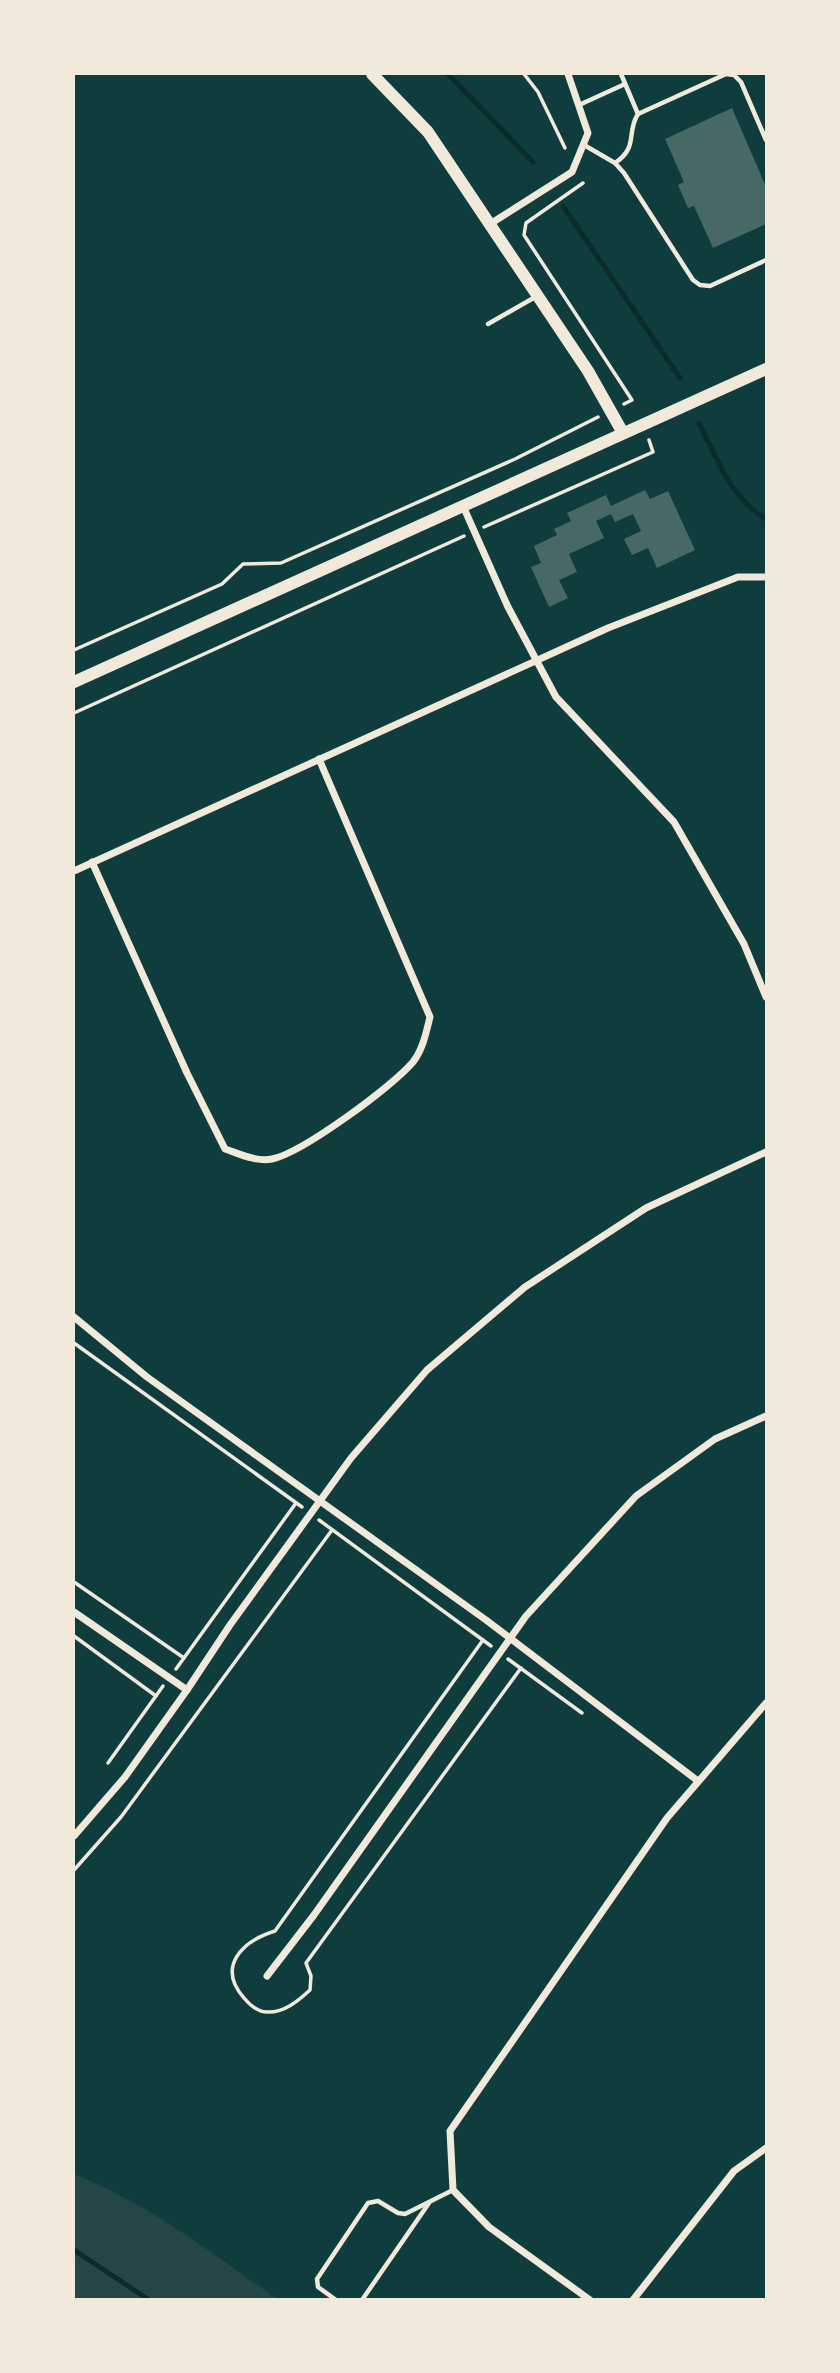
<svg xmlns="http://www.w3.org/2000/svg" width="840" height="2373" viewBox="0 0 840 2373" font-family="Jost,sans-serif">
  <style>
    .green { fill: #244646 }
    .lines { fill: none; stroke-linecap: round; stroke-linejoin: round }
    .stream { stroke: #0a2a2b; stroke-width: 5 }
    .building { fill: #486865 }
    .path { stroke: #f1e9da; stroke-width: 3.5 }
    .service { stroke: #f1e9da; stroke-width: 4.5 }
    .minor { stroke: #f1e9da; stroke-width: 7 }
    .tertiary { stroke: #f1e9da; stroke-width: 12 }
  </style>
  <rect width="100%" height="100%" fill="#0f3d3e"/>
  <path class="green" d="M74 2174C149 2204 212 2253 277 2299H74Z"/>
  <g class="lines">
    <g class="stream">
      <polyline points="448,74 533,162"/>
      <polyline points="563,206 680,378"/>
      <path d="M699 423C716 458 731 498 766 519"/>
      <polyline points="74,2250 149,2300"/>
    </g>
  </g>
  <g class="building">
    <polygon points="732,108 766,187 766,224 713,248 694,206 688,208 678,185 684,182 665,139"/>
    <polygon points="645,490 650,499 668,491 695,550 657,568 648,548 632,555 624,539 641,531 633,514 615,522 611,514 596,521 604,538 569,554 577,572 559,580 568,598 549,607 531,567 541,563 534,546 557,535 554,529 571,521 567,513 606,495 611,506"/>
  </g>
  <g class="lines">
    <g class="path">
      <polyline points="524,74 538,92 565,148"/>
      <polyline points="583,183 526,223 524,235 632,400 624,404"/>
      <polyline points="484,527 653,452 649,440"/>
      <polyline points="74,650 222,584 243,564 281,563 515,459 598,417"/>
      <polyline points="74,713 464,536"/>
      <polyline points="74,1343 302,1507"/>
      <polyline points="319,1520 491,1646"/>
      <polyline points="74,1582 184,1658"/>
      <polyline points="74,1636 156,1696"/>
      <path d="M483 1640 275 1931C243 1941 216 1966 244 1998 249 2004 258 2012 267 2012 284 2013 298 2001 310 1990L311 1976 306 1963 521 1668"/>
      <polyline points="508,1659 582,1713"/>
      <polyline points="176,1669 296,1503"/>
      <polyline points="108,1763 163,1686"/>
      <polyline points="74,1870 121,1817 332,1530"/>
    </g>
    <g class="service">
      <polyline points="621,74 638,114"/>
      <polyline points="579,105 625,84"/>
      <polyline points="584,145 615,163 624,173 693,280 700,285 710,286 766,260"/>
      <path d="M615 163C639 147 626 132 638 114L726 74 734 75 741 82 766 140"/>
      <polyline points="488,324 537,296"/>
      <polyline points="336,2300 318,2287 317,2279 368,2203 378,2201 398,2213 405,2214 453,2190"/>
      <polyline points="362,2300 429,2203"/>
    </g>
    <g class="minor">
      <polyline points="490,224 572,172 588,133 568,74"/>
      <polyline points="463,506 508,607 556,697 674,822 744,944 766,997"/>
      <path d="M92 862 187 1073 225 1149C240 1154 256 1162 272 1159 302 1153 393 1086 413 1062 423 1049 426 1033 430 1017L319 759"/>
      <polyline points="74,871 608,628 738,577 766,577"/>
      <polyline points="74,1317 147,1377 486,1620 698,1781"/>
      <polyline points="74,1612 187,1690"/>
      <polyline points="74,1836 125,1777 187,1690 230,1625 351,1458 427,1370 525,1287 646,1208 766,1152"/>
      <polyline points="267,1976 314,1915 526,1616 636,1496 715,1439 766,1416"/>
      <polyline points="590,2300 489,2227 453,2190 450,2131 667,1818 766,1703"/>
      <polyline points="633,2300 734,2171 766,2148"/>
    </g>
    <g class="tertiary">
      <polyline points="372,74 428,132 588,371 623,433"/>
      <polyline points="74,682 766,369"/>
    </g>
  </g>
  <rect width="840" height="2373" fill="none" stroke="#f1e9da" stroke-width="150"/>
</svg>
